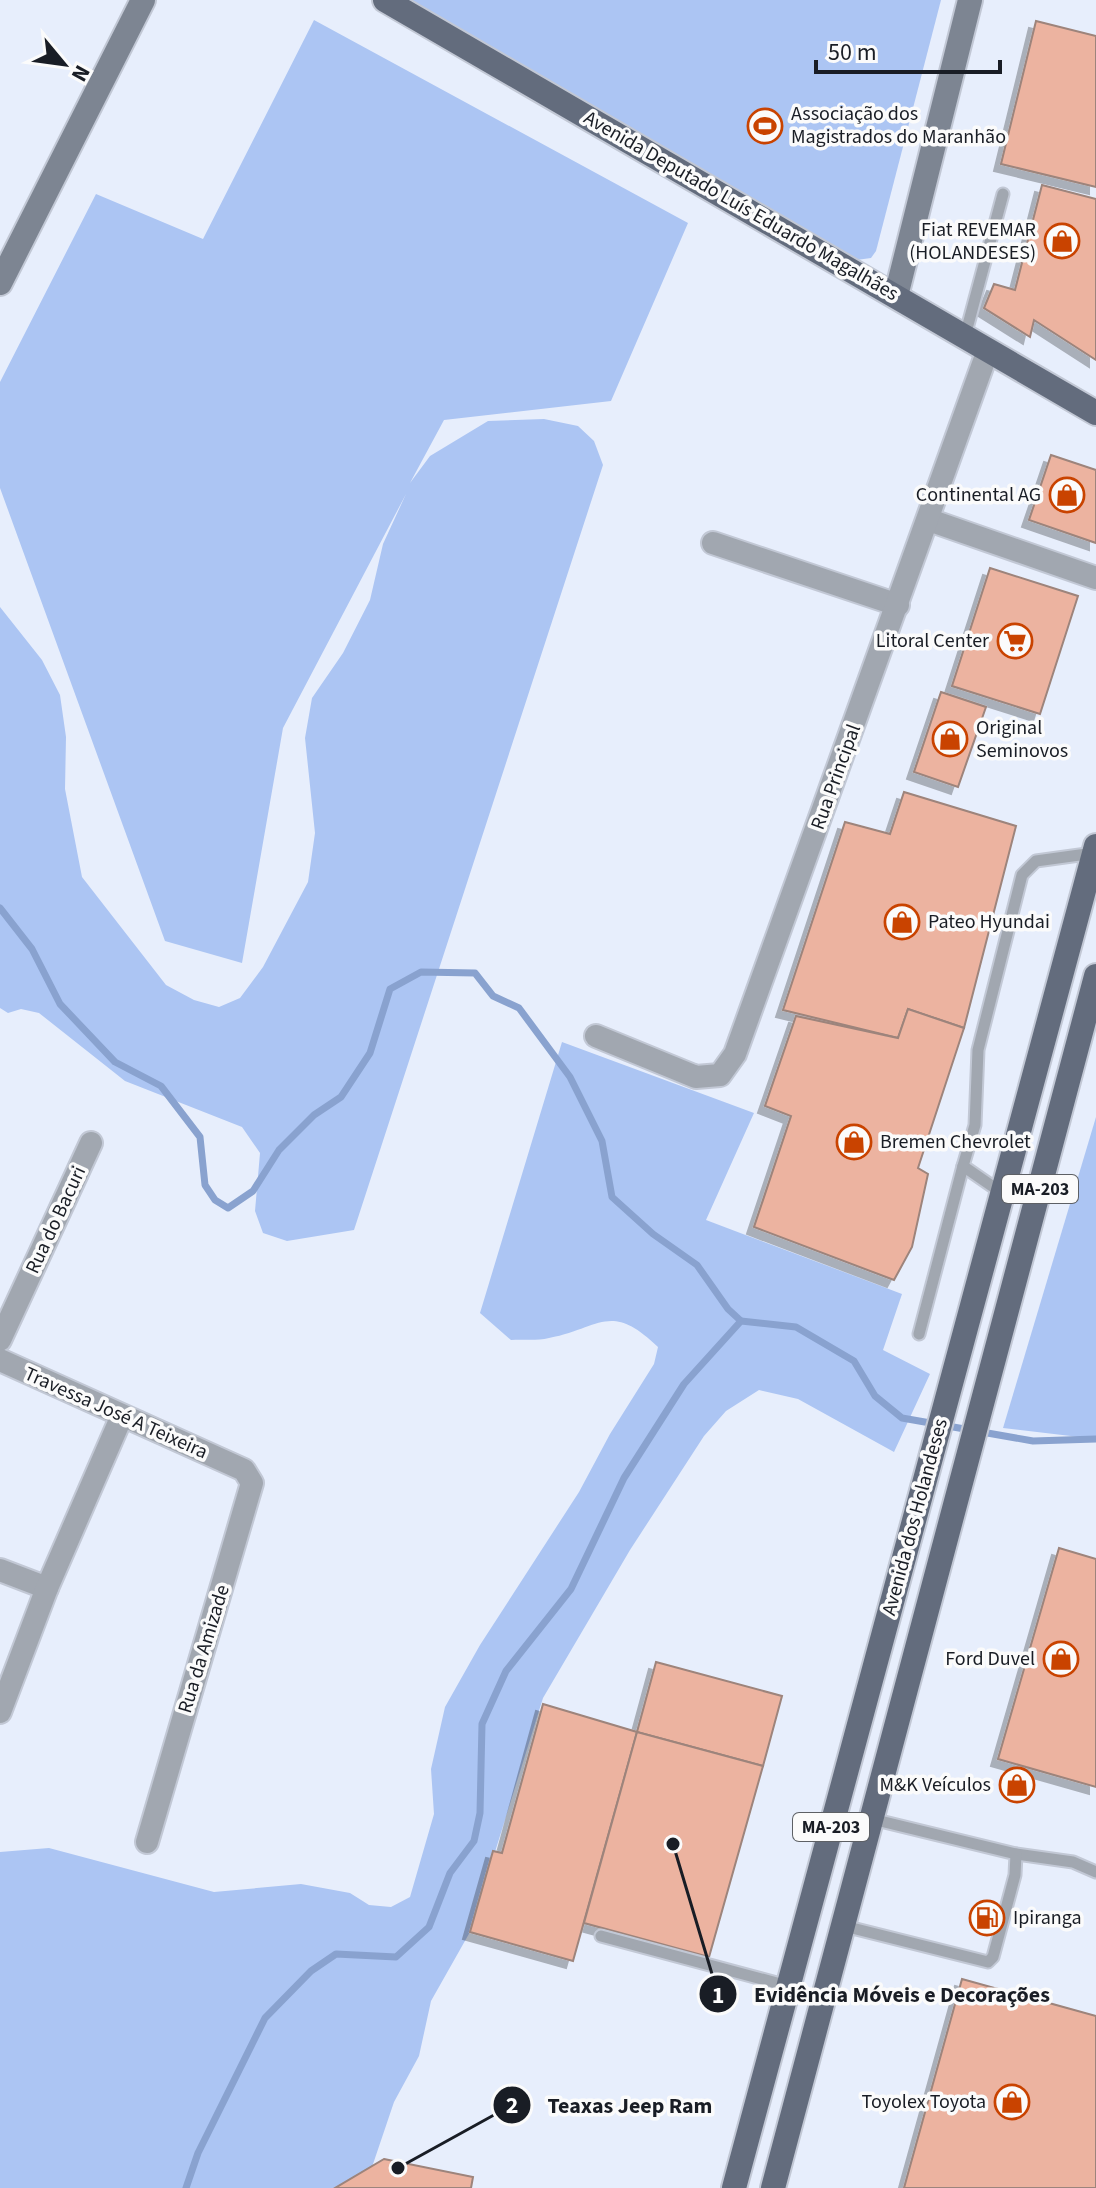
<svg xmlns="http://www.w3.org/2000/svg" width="1096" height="2188" viewBox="0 0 1096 2188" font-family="'Source Sans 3',sans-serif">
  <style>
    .green { fill: #acc5f3 }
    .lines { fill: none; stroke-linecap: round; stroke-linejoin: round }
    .stream { stroke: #89a2cf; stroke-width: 7 }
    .building { fill: #ecb3a0; stroke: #9d847b; stroke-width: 2; filter: url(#shadow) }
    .lane-casing { stroke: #c2c8d5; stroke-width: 15 }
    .street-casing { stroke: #c2c8d5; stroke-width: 26 }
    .secondary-casing { stroke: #c2c8d5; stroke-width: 28 }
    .primary-casing { stroke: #c2c8d5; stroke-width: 28 }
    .lane { stroke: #a1a7b0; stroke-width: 11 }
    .street { stroke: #a1a7b0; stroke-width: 22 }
    .secondary { stroke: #7d8592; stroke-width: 24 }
    .primary { stroke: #636c7d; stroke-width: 24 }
    .labels { text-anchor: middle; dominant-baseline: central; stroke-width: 7; stroke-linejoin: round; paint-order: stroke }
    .shield { fill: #fbfbfb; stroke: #5d6065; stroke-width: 2 }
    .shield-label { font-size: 18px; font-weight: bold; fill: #191d25 }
    .poi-label { font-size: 20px; fill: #191d25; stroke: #fbfbfb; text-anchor: end }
    .street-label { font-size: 20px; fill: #191d25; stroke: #fbfbfb }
    .leader { fill: none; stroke: #191d25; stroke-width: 3 }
    .callout-dot { fill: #191d25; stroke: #fbfbfb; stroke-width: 3 }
    .mark-label { font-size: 24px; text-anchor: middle; font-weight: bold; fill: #fff }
    .callout-label { font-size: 22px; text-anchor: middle; font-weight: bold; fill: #191d25; stroke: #fbfbfb; stroke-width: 7; stroke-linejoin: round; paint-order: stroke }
  </style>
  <defs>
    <filter id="shadow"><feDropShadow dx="-7" dy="7" stdDeviation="0" flood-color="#0004"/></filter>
  </defs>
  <rect width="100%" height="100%" fill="#e7eefc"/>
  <g class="green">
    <polygon points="408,0 941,0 876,251 871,258 849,261"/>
    <polygon points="314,20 688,223 611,401 444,420 410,483 430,456 488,421 544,419 578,426 594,441 603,465 354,1230 287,1241 263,1233 255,1211 260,1153 242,1127 125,1081 39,1013 21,1009 8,1013 0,1008 0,607 42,660 60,695 66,737 65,789 82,877 166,985 194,1000 219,1007 240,998 263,967 308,882 315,833 305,738 312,698 343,653 370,600 383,544 406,494 283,728 242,963 165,941 0,488 0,382 96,194 203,239"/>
    <path d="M562 1042 754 1113 706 1220 902 1294 883 1350 930 1374 894 1452 798 1399 759 1390 726 1411 704 1436 630 1550 543 1698 470 1932 431 2001 419 2056 394 2102 371 2170 341 2188H0V1852L49 1848 214 1892 301 1884 350 1893 369 1905 391 1907 410 1897 434 1814 431 1769 445 1707 480 1645 579 1492 610 1434 654 1364 658 1347C610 1301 601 1328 549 1338 537 1341 523 1339 511 1340L480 1313Z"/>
    <polygon points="1096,1117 1096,1439 1003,1428"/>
  </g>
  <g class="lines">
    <g class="stream">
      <polyline points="0,908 32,949 60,1004 115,1062 161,1086 200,1137 205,1185 215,1200 228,1208 253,1191 279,1150 314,1115 341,1097 370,1053 390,989 421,972 475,973 493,996 519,1008 570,1077 602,1141 612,1197 653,1234 697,1265 728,1309 741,1321"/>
      <polyline points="186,2188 198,2153 265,2018 311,1971 336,1954 396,1957 429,1927 450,1873 474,1841 480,1813 482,1724 506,1671 571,1589 624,1478 684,1384 741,1321 796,1327 854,1361 875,1396 902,1418 1033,1441 1096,1439"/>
    </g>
  </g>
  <g class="building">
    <polygon points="1036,21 1096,36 1096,187 1001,164"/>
    <polygon points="1042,185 1096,199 1096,360 1034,320 1030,337 984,308 994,284 1015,290"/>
    <polygon points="1051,455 1096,470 1096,543 1029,520"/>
    <polygon points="990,568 1078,596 1040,714 952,686"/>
    <polygon points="941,692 986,707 958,787 914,772"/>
    <polygon points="904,792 1016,826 964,1028 908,1009 898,1038 783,1010 845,822 890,834"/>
    <polygon points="908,1009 964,1028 918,1168 928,1174 912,1247 894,1280 754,1227 791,1116 765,1106 796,1016 898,1038"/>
    <polygon points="1059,1548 1096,1559 1096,1787 998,1759"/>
    <polygon points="656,1662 782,1696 763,1766 637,1732"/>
    <polygon points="543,1704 637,1732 573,1961 470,1932 493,1851 502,1853"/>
    <polygon points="637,1732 763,1766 709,1957 584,1923"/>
    <polygon points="962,1979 1096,2016 1096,2188 904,2188"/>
    <polygon points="384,2159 473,2177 471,2188 335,2188"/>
  </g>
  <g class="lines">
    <g class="lane-casing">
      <g id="lane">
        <polyline points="965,336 1003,194"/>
        <polyline points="1002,1193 963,1166 975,1125 978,1050 1022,875 1036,861 1094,853"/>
        <polyline points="919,1334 963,1166"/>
        <polyline points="1016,1854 1073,1862 1096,1872"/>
        <polyline points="844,1926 988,1962 993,1957 1015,1875 1016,1854 872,1819"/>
        <polyline points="601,1936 788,1986"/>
      </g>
    </g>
    <g class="street-casing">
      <g id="street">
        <polyline points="929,520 1096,578"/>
        <polyline points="713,543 898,605"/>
        <polyline points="596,1036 696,1077 720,1075 735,1054 988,350"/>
        <polyline points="0,1340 91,1143"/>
        <polyline points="0,1360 244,1470 252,1483 147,1842"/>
        <polyline points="0,1570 47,1588"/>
        <polyline points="0,1712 47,1588 121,1418"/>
      </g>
    </g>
    <g class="secondary-casing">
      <g id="secondary">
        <polyline points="0,283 143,0"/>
        <polyline points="896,296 970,0"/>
      </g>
    </g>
    <g class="primary-casing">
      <g id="primary">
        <polyline points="385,0 1096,413"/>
        <polyline points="734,2188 1096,846"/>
        <polyline points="773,2188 1096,976"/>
      </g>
    </g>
    <use href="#lane" class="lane"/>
    <use href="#street" class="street"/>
    <use href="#secondary" class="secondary"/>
    <use href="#primary" class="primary"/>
  </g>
  <defs>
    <g id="stadium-ring" transform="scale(1.8)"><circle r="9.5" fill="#fbfbfb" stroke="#c94300" stroke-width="1.5"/><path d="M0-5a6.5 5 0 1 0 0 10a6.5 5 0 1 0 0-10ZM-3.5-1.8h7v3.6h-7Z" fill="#c94300"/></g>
    <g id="shop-ring" transform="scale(1.8)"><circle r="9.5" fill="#fbfbfb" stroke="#c94300" stroke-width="1.5"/><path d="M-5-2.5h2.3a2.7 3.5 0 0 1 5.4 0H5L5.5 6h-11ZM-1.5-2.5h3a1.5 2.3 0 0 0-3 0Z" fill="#c94300"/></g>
    <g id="supermarket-ring" transform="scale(1.8)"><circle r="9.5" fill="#fbfbfb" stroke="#c94300" stroke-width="1.5"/><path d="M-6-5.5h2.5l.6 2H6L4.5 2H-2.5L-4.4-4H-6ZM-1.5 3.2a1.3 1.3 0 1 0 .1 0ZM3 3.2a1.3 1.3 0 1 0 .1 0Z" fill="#c94300"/></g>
    <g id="fuel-ring" transform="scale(1.8)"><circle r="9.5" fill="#fbfbfb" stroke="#c94300" stroke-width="1.5"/><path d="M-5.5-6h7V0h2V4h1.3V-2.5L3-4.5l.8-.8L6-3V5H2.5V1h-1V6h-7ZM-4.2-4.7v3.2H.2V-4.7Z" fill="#c94300"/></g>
  </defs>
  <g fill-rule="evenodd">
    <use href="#stadium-ring" x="765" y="126"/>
    <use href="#shop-ring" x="1062" y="241"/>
    <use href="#shop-ring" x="1067" y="495"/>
    <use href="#supermarket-ring" x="1015" y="641"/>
    <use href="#shop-ring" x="950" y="739"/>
    <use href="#shop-ring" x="902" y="922"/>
    <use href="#shop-ring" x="854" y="1142"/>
    <use href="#shop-ring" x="1061" y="1659"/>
    <use href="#shop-ring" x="1017" y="1785"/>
    <use href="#fuel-ring" x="987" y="1918"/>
    <use href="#shop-ring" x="1012" y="2102"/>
  </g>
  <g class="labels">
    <g class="shield">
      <rect x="1002" y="1175" width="76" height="28" rx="6"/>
      <rect x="793" y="1813" width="76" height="28" rx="6"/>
    </g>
    <g class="shield-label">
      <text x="1040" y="1189">MA-203</text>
      <text x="831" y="1827">MA-203</text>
    </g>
    <g class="poi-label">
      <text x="791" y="114" text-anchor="start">Associação dos<tspan x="791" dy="23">Magistrados do Maranhão</tspan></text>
      <text x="1036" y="230">Fiat REVEMAR<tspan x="1036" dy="23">(HOLANDESES)</tspan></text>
      <text x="1041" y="495">Continental AG</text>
      <text x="989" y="641">Litoral Center</text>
      <text x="976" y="728" text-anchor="start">Original<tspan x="976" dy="23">Seminovos</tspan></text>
      <text x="928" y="922" text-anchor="start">Pateo Hyundai</text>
      <text x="880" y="1142" text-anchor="start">Bremen Chevrolet</text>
      <text x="1035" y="1659">Ford Duvel</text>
      <text x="991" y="1785">M&amp;K Veículos</text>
      <text x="1013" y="1918" text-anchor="start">Ipiranga</text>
      <text x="986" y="2102">Toyolex Toyota</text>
    </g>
    <g class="street-label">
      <text transform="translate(741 206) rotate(30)">Avenida Deputado Luís Eduardo Magalhães</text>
      <text transform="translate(836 777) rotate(-70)">Rua Principal</text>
      <text transform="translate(56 1220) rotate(-65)">Rua do Bacuri</text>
      <text transform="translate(116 1413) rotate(24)">Travessa José A Teixeira</text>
      <text transform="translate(915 1517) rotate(-75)">Avenida dos Holandeses</text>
      <text transform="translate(204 1649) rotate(-73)">Rua da Amizade</text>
    </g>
  </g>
  <path class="leader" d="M673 1844L718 1994M398 2168L512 2105"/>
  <g class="callout-dot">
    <circle cx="673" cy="1844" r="8"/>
    <circle cx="398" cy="2168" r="8"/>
    <circle cx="718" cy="1994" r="20"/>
    <circle cx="512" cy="2105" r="20"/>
  </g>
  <g class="mark-label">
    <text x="718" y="2003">1</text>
    <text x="512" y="2113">2</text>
  </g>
  <g class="callout-label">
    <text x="902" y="2002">Evidência Móveis e Decorações</text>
    <text x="630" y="2113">Teaxas Jeep Ram</text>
  </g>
  <g transform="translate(64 64) rotate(119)" stroke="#fbfbfb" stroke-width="6" paint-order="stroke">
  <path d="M0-6L14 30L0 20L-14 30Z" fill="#191d25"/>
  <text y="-12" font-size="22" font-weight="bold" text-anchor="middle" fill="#191d25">N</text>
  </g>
  <path d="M816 60v12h184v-12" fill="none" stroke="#191d25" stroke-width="4"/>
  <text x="828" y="60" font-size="24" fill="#191d25" stroke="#fbfbfb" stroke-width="6" paint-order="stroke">50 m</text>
</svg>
